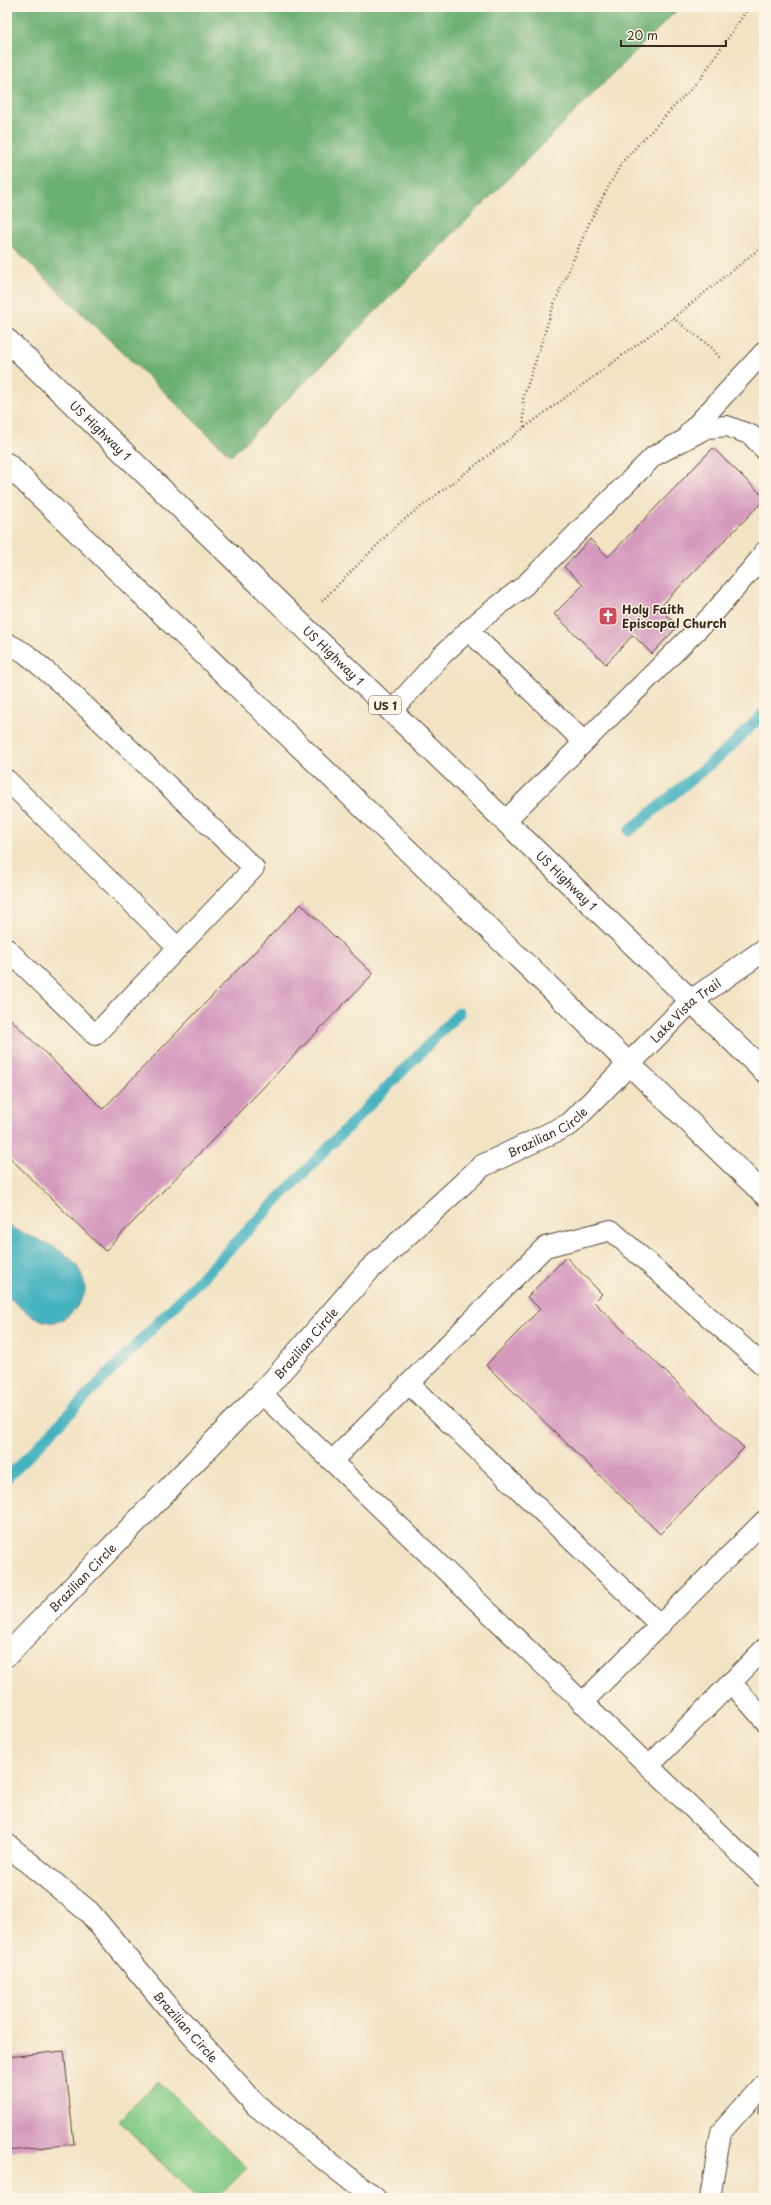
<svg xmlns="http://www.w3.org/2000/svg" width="771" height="2205" viewBox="0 0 771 2205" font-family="'Playpen Sans',sans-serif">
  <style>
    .green { fill: #83cb86; stroke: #5f7a52 }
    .forest { fill: #6aaf73; stroke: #526c48 }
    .water { fill: #44b2c0; stroke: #406e6f }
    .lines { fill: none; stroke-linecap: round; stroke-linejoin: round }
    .stream { stroke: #44b2c0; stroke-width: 11 }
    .building { fill: #d499bd }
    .lane-casing { stroke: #564637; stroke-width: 22 }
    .street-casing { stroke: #564637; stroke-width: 24 }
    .primary-casing { stroke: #564637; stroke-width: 24 }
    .path { stroke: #564637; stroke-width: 2.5; stroke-dasharray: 1 3; stroke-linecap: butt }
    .lane { stroke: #fff; stroke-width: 20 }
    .street { stroke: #fff; stroke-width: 22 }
    .primary { stroke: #fff; stroke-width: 22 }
    .labels { text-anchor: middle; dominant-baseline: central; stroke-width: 3; stroke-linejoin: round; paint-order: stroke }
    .shield { fill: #fcf5e5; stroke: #75675a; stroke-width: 1 }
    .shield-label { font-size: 11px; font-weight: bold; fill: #3b2a1e }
    .street-label { font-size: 12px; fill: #3b2a1e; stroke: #fcf5e5 }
    .poi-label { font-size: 12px; font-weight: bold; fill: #3b2a1e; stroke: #fcf5e5; text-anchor: start }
  </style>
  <rect width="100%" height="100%" fill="#fcf5e5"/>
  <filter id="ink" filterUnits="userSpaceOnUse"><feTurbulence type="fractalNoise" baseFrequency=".025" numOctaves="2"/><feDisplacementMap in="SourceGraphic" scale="8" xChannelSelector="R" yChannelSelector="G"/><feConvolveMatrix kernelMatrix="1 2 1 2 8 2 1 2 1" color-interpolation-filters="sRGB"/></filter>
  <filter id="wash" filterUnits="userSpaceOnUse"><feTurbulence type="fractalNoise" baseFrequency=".012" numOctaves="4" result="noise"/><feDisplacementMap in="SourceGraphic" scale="16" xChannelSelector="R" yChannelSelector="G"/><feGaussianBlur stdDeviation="0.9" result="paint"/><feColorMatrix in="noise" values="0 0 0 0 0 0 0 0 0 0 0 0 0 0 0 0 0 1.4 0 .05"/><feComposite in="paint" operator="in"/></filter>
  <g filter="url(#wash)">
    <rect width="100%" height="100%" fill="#f2e3c5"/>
    <polygon class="green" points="158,2081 247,2168 217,2198 197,2198 119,2121"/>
    <polygon class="forest" points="7,7 680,7 231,456 7,242"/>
    <path class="water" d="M7 1225C27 1237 51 1242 70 1258 78 1266 85 1278 85 1290 84 1302 66 1321 55 1322 37 1324 20 1306 7 1296Z"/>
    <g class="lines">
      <g class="stream">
        <polyline points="629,831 728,749 764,713"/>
        <polyline points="7,1478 459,1013"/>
      </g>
    </g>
    <g id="blocks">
      <g class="building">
        <polygon points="713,448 764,497 764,500 659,608 678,626 652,654 633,635 606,664 554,614 583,585 564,567 590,539 608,557"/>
        <polygon points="301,904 373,974 105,1251 7,1155 7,1016 103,1109"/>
        <polygon points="566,1257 602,1294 594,1302 744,1448 660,1534 486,1365 540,1309 527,1297"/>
        <polygon points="64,2051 74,2144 7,2151 7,2057"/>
        <polygon points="764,2103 764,2118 757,2111"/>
      </g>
    </g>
  </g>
  <g filter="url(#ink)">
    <use href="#blocks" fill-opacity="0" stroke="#564637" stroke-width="1"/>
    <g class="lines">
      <g class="lane-casing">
        <g id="lane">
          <polyline points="689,433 764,352"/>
          <polyline points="468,630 583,741"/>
          <polyline points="7,643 25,653 66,688 254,868 95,1035 7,949"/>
          <polyline points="392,711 442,655 480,620 524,586 654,456 707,428 727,426 751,435 764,449"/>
          <polyline points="7,780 178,948"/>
          <polyline points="505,821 713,614 760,559 764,552"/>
          <polyline points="409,1384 660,1625"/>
          <polyline points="261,1393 764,1877"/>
          <polyline points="332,1461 545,1247 611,1230 764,1366"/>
          <polyline points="731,1682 764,1720"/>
          <polyline points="582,1703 764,1521"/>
          <polyline points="649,1766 764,1649"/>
          <polyline points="710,2198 721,2132 764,2084"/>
        </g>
      </g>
      <g class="street-casing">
        <g id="street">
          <path id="s1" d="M7 1655 270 1384 369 1270 482 1166 570 1124 691 1001 764 950"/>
          <path id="s2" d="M7 1845 89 1912 170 2009 256 2105 374 2198"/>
        </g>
      </g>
      <g class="primary-casing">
        <g id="primary">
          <path id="s3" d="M7 340 764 1071"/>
          <polyline points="7,464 764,1194"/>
        </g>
      </g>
      <g class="path">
        <polyline points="673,318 711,347 720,358"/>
        <polyline points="524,427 523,399 554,304 590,221 622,162 700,79 749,7"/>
        <polyline points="322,601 397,525 524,428 673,318 764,245"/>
      </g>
      <use href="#lane" class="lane"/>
      <use href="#street" class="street"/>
      <use href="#primary" class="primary"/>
    </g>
  </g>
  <defs>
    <g id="church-square" transform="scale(1)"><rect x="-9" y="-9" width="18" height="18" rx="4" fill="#d1495b" stroke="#fcf5e5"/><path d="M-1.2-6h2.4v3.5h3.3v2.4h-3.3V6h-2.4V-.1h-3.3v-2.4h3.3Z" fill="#fff"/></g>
  </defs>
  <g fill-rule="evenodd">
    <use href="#church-square" x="608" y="616"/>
  </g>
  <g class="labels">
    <rect class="shield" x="369" y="696" width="32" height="18" rx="3"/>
    <g class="shield-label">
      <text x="385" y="705">US 1</text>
    </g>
    <g class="street-label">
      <text stroke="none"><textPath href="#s3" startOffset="130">US Highway 1</textPath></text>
      <text stroke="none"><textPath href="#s3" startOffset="454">US Highway 1</textPath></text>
      <text stroke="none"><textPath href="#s3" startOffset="778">US Highway 1</textPath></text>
      <text stroke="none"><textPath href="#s1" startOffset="942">Lake Vista Trail</textPath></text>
      <text stroke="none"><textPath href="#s1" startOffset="756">Brazilian Circle</textPath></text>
      <text stroke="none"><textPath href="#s1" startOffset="432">Brazilian Circle</textPath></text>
      <text stroke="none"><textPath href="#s1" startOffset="108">Brazilian Circle</textPath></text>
      <text stroke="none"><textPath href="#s2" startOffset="256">Brazilian Circle</textPath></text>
    </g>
    <g class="poi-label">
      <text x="622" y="609">Holy Faith<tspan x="622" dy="14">Episcopal Church</tspan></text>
    </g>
  </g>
  <rect width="771" height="2205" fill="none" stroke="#fcf5e5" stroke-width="24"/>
  <path d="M621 40v6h105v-6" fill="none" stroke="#3b2a1e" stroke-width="2"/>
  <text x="627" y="40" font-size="12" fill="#3b2a1e" stroke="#fcf5e5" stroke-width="3" paint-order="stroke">20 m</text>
</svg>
